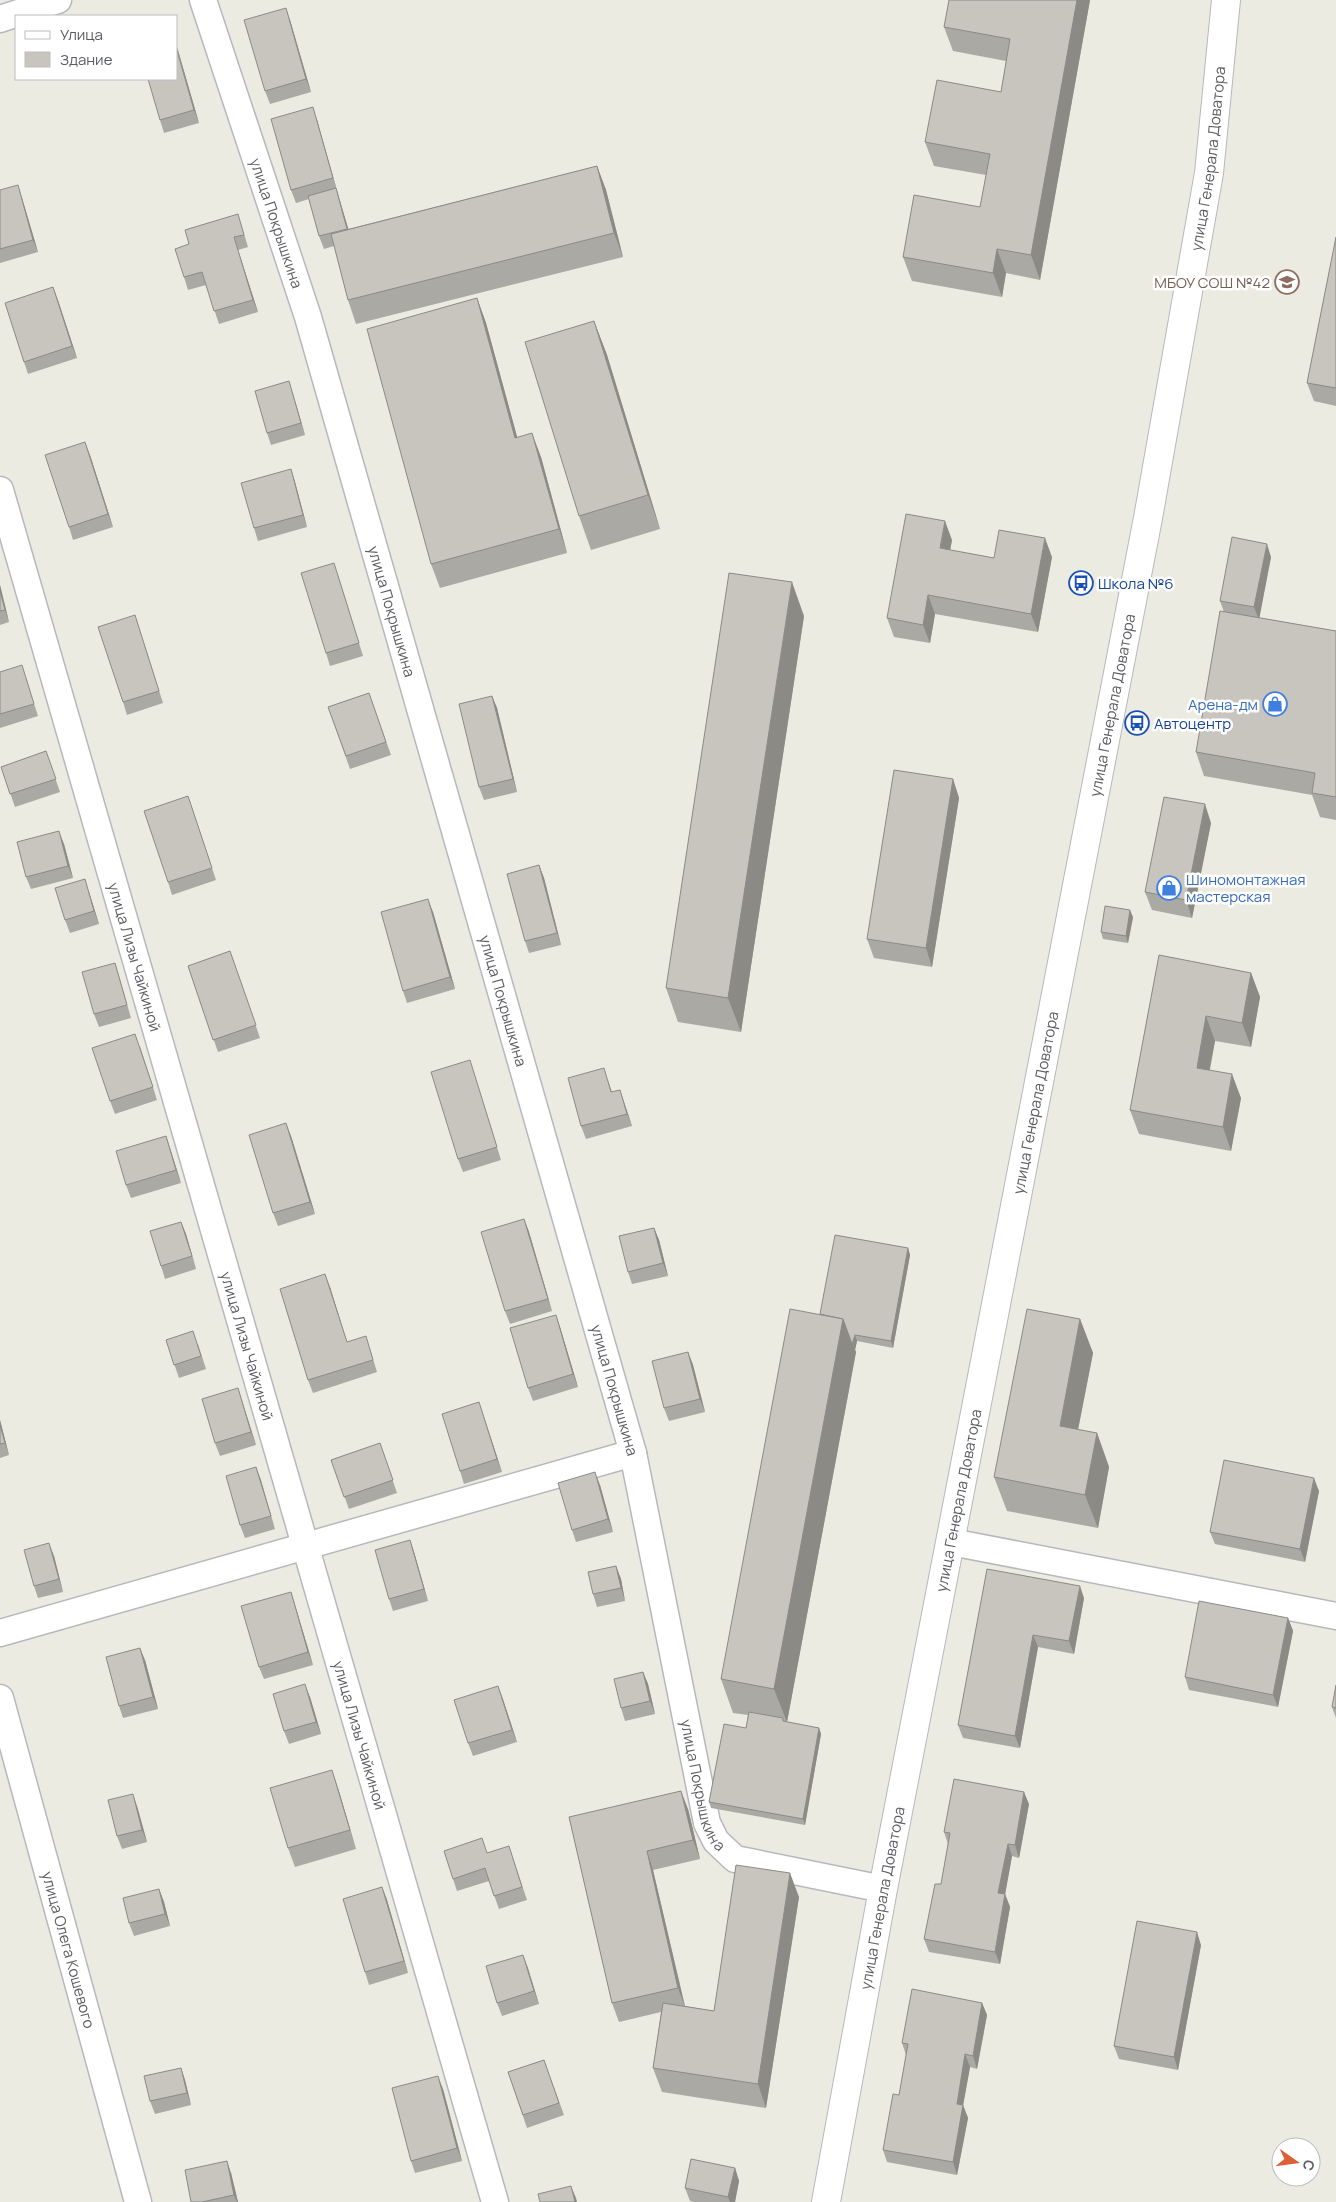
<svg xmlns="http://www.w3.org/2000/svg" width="1336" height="2202" viewBox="0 0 1336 2202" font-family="Manrope,sans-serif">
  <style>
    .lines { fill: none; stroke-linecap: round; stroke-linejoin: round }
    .minor-casing { stroke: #b7b8bd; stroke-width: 29 }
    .tertiary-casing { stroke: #b7b8bd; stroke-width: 30 }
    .minor { stroke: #fff; stroke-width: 26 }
    .tertiary { stroke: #fff; stroke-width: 28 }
    .wall { fill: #aba9a3 }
    .shaded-wall { fill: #8b8a85 }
    .building { fill: #c7c5be; stroke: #8b8a85 }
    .labels { text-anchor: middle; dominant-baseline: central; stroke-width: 5; stroke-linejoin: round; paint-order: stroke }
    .street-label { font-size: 15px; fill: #5a5c61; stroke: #fff }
    .education-label { font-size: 15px; fill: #785e54; stroke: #fff; text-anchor: end }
    .transit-label { font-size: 15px; fill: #164399; stroke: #fff; text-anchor: start }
    .shop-label { font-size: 15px; fill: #366cbe; stroke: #fff; text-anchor: end }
  </style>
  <rect width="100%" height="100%" fill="#ecebe1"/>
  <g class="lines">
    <g class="minor-casing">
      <g id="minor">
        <path id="s1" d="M203 0 308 317 633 1453 707 1823 716 1841 735 1859 883 1889"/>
        <polyline points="0,19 58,0"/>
        <path id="s2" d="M0 490 495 2202"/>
        <polyline points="951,1542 1336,1616"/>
        <polyline points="0,1633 633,1453"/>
        <path id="s3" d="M0 1698 138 2202"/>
      </g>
    </g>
    <g class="tertiary-casing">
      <g id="tertiary">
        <path id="s4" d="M826 2202 883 1889 1148 518 1209 173 1226 0"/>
      </g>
    </g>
    <use href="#minor" class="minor"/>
    <use href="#tertiary" class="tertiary"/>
  </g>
  <g class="wall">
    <polygon points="949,0 1090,0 1040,280 1006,273 1002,297 912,281 903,257 980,207 986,175 934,166 925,142 1001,92 1006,61 953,51 944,27"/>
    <polygon points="290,20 311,92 270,104 265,91"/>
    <polygon points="176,45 199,123 164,133 160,120 176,79"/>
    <polygon points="317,120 348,229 597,166 606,190 623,257 356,324 348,300 334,246 324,249 319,236 309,199 296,203 291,190"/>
    <polygon points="0,190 22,198 38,252 0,263"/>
    <polygon points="242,227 248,247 238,250 258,312 219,324 206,285 188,290 184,277"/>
    <polygon points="1336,237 1336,406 1314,401 1307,383"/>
    <polygon points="53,287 77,358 28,374 24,362"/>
    <polygon points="477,298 486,323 517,437 541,457 567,553 440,588 431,564"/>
    <polygon points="594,321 607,355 660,529 591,550 579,516"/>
    <polygon points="293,394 305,435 271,445 267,433"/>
    <polygon points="90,455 113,527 73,540 69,527"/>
    <polygon points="291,469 295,482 307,527 258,541 254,528"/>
    <polygon points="952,540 950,550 994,558 1052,557 1038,632 935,614 930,643 894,637 887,618"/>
    <polygon points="1271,557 1259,618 1336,631 1336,820 1320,817 1312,795 1204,776 1196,752 1224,612 1220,601"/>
    <polygon points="338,575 363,656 330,666 326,653"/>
    <polygon points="0,585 9,622 0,625"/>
    <polygon points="135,615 163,703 127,715 123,702"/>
    <polygon points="804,616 741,1032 678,1022 666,988"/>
    <polygon points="0,672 26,678 38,716 0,728"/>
    <polygon points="369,693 391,755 350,769 328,707"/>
    <polygon points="492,696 497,708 517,792 484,800 479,787"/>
    <polygon points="46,751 60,792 15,807 1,767"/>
    <polygon points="953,779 959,798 932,967 874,958 867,939"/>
    <polygon points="192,808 216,880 172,895 168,882"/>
    <polygon points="1211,823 1192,918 1152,910 1145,892"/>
    <polygon points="64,844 73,878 31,889 26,877"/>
    <polygon points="539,865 544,878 561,945 529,953 525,941"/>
    <polygon points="89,892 99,924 70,933 65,920"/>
    <polygon points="433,912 455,989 407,1003 403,991"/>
    <polygon points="1133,917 1128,943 1103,939 1101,932"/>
    <polygon points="230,951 260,1038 218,1052 188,966"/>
    <polygon points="1159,955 1251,973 1260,997 1251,1047 1215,1041 1210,1070 1241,1098 1231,1151 1139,1134 1130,1110"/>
    <polygon points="115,963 119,976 131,1018 99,1027 94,1014"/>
    <polygon points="140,1046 157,1100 115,1114 110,1101"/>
    <polygon points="474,1073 501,1160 463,1172 458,1159"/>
    <polygon points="608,1080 612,1092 620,1090 632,1126 586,1139 581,1126"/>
    <polygon points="166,1136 181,1183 131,1198 126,1185"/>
    <polygon points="291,1136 315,1214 278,1226 273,1213"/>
    <polygon points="524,1219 529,1232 552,1311 510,1324 505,1311"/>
    <polygon points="181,1222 186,1234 196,1269 165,1279 161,1266"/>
    <polygon points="654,1228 659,1240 668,1276 632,1284 628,1272"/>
    <polygon points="908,1248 910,1255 893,1348 857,1341 855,1350 856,1352 787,1722 819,1728 821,1734 805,1825 711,1808 709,1802 746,1728 748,1715 733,1713 721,1679 820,1314"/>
    <polygon points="330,1287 347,1342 370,1349 377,1372 313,1393 308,1380"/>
    <polygon points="556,1315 560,1327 578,1387 533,1401 528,1388"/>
    <polygon points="1080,1319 1093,1353 1078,1430 1097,1433 1109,1467 1098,1528 1007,1511 994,1477"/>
    <polygon points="166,1340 198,1344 206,1369 179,1378"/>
    <polygon points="688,1352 693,1365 705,1412 669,1421 664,1408"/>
    <polygon points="238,1388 256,1445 220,1456 215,1443"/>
    <polygon points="483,1414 502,1472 464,1484 460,1471"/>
    <polygon points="0,1420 9,1455 0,1458"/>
    <polygon points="380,1443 397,1493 349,1509 331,1460"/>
    <polygon points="256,1467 275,1529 245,1538 240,1525"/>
    <polygon points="600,1485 613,1532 576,1542 572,1530"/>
    <polygon points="1319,1491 1305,1562 1215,1544 1210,1532"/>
    <polygon points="410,1540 414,1552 428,1601 393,1611 389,1599"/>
    <polygon points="54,1556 63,1592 38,1598 34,1586"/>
    <polygon points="616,1566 621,1579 625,1601 597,1607 593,1594"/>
    <polygon points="987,1569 1084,1598 1074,1654 1038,1647 1020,1748 963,1738 958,1725"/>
    <polygon points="291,1592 295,1605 313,1665 264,1679 259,1667"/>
    <polygon points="1288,1618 1293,1631 1278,1707 1189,1690 1185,1677"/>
    <polygon points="145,1660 158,1709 123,1718 119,1706"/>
    <polygon points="643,1672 648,1684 655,1714 625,1721 621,1708"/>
    <polygon points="1336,1685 1336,1718 1332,1707"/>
    <polygon points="498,1686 517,1742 473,1756 468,1743"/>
    <polygon points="310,1697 321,1734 289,1744 284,1731"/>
    <polygon points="338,1788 356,1849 295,1867 288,1848"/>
    <polygon points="1029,1804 1019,1858 1012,1856 1005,1894 1010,1907 1000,1964 929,1952 924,1939 941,1884 948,1844 944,1832"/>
    <polygon points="137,1806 147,1842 122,1849 117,1836"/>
    <polygon points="688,1809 700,1859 653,1870 685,2006 714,2011 799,1897 766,2108 662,2092 653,2068 661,2012 619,2022 612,2003 569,1817"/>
    <polygon points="488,1853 513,1858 527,1900 499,1909 489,1881 457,1891 453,1879"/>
    <polygon points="382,1887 387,1900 408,1973 369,1985 365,1972"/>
    <polygon points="159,1889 164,1902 170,1926 134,1936 129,1923"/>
    <polygon points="1201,1945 1178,2070 1119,2059 1114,2046"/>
    <polygon points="523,1955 539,2004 502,2016 497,2003"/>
    <polygon points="982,2003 987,2015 977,2069 970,2067 963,2105 968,2118 957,2175 887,2162 883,2150 899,2095 906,2055 902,2043"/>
    <polygon points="544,2060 564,2115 527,2128 508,2072"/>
    <polygon points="181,2068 185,2080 191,2105 155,2114 150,2101"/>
    <polygon points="443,2089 462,2161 415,2173 411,2161"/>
    <polygon points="735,2168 739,2181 735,2202 694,2202 690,2201 685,2188"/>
    <polygon points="231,2173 238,2202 191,2202"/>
  </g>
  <g class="shaded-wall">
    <polygon points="1077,0 1090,0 1040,280 1031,255"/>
    <polygon points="286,8 290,20 311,92 306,79"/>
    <polygon points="176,45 178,50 199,123 194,110"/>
    <polygon points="313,107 317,120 337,191 333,178"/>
    <polygon points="597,166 606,190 623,257 614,233"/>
    <polygon points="18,185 22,198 38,252 33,240"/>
    <polygon points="336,188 340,201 352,241 347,229"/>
    <polygon points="234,237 238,250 258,312 253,300"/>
    <polygon points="997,249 1006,273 1002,297 993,273"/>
    <polygon points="53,287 58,300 77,358 72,346"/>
    <polygon points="477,298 486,323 524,462 515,438"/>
    <polygon points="594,321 607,355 660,529 648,495"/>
    <polygon points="289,381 293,394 305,435 301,423"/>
    <polygon points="532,433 541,457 567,553 559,529"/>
    <polygon points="85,442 90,455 113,527 108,514"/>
    <polygon points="291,469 295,482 307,527 303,515"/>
    <polygon points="945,521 952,540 947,567 940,548"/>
    <polygon points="1045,538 1052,557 1038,632 1031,614"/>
    <polygon points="1267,544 1271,557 1259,620 1254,607"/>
    <polygon points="792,582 804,616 741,1032 728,998"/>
    <polygon points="0,585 9,622 5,610 0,591"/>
    <polygon points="928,595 935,614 930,643 923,625"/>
    <polygon points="492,696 497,708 517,792 513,779"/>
    <polygon points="953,779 959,798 932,967 926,948"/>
    <polygon points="1205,804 1211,823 1192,918 1186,900"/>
    <polygon points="59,831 64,844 73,878 68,866"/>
    <polygon points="539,865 544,878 561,945 557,933"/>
    <polygon points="85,879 89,892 99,924 94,911"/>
    <polygon points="428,899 433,912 455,989 450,977"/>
    <polygon points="1130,910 1133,917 1128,943 1126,936"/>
    <polygon points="1251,973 1260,997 1251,1047 1242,1023"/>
    <polygon points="1206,1016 1215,1041 1205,1092 1197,1068"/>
    <polygon points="1232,1074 1241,1098 1231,1151 1223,1127"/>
    <polygon points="620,1090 632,1126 627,1114"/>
    <polygon points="286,1123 291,1136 315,1214 310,1202"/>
    <polygon points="166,1136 170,1148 181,1183 176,1170"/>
    <polygon points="524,1219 529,1232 552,1311 548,1299"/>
    <polygon points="181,1222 186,1234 196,1269 192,1256"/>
    <polygon points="654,1228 659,1240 668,1276 663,1263"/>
    <polygon points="908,1248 910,1255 893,1348 891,1341"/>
    <polygon points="325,1274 330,1287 351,1355 347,1342"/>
    <polygon points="556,1315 560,1327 578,1387 573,1374"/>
    <polygon points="843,1319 856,1352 787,1722 774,1689"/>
    <polygon points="1080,1319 1093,1353 1072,1460 1060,1426"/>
    <polygon points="855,1335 857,1341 855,1350 853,1344"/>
    <polygon points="688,1352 693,1365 705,1412 700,1399"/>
    <polygon points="238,1388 242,1401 256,1445 251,1432"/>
    <polygon points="479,1402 483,1414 502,1472 497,1459"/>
    <polygon points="0,1420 9,1455 5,1443 0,1425"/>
    <polygon points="1097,1433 1109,1467 1098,1528 1085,1495"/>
    <polygon points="256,1467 261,1480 275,1529 271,1516"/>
    <polygon points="595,1472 600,1485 613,1532 608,1519"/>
    <polygon points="1314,1478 1319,1491 1305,1562 1300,1549"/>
    <polygon points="410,1540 414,1552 428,1601 424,1589"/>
    <polygon points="49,1543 54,1556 63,1592 59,1579"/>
    <polygon points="616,1566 621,1579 625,1601 621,1588"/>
    <polygon points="1080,1586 1084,1598 1074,1654 1069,1641"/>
    <polygon points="291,1592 295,1605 313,1665 308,1652"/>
    <polygon points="1288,1618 1293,1631 1278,1707 1273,1695"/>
    <polygon points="1033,1635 1038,1647 1020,1748 1015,1736"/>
    <polygon points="140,1648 145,1660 158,1709 153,1697"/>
    <polygon points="643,1672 648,1684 655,1714 650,1701"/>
    <polygon points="305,1684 310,1697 321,1734 316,1722"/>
    <polygon points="498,1686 503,1699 517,1742 512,1730"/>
    <polygon points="819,1728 821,1734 805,1825 803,1819"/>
    <polygon points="332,1770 338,1788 356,1849 350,1830"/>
    <polygon points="681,1791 688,1809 700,1859 693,1840"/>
    <polygon points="1024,1792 1029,1804 1019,1858 1015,1845"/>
    <polygon points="133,1794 137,1806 147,1842 142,1830"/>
    <polygon points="1008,1844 1012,1856 1003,1906 998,1893"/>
    <polygon points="647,1851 653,1870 685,2007 678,1988"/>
    <polygon points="790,1873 799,1897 766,2108 758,2084"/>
    <polygon points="382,1887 387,1900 408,1973 404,1961"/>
    <polygon points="159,1889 164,1902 170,1926 165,1914"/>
    <polygon points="1005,1894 1010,1907 1000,1964 995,1952"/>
    <polygon points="1197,1932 1201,1945 1178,2070 1174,2057"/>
    <polygon points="523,1955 528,1968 539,2004 534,1991"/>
    <polygon points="982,2003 987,2015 977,2069 973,2056"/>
    <polygon points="965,2054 970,2067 961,2117 957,2104"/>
    <polygon points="181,2068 185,2080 191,2105 187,2093"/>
    <polygon points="438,2076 443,2089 462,2161 457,2148"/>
    <polygon points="963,2105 968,2118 957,2175 953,2162"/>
    <polygon points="227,2161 231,2173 238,2202 237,2202 234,2195"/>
    <polygon points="735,2168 739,2181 735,2202 730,2202 728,2197"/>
    <polygon points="571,2186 576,2198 577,2202 575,2202"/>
  </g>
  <g class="building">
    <polygon points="949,0 1077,0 1031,255 997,249 993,273 903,257 914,195 980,207 990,154 925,142 937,80 1001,92 1010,39 944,27"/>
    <polygon points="286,8 306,79 265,91 244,20"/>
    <polygon points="176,47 194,110 160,120 148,79 176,79"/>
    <polygon points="313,107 333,178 291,190 271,119"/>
    <polygon points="597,166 614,233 348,300 331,234"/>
    <polygon points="18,185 33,240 0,249 0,190"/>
    <polygon points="336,188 347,229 319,236 308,196"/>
    <polygon points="238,214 244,235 234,237 253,300 214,311 202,272 184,277 175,249 189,244 185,230"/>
    <polygon points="1336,237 1336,388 1307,383"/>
    <polygon points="53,287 72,346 24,362 5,303"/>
    <polygon points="477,298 515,438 532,433 559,529 431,564 367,329"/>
    <polygon points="594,321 648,495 579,516 525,342"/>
    <polygon points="289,381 301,423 267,433 255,391"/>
    <polygon points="85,442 108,514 69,527 45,455"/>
    <polygon points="291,469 303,515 254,528 241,483"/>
    <polygon points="906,514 945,521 940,548 994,558 999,530 1045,538 1031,614 928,595 923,625 887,618"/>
    <polygon points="1232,537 1267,544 1254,607 1220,601"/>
    <polygon points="334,563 359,643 326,653 301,573"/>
    <polygon points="729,573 792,582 728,998 666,988"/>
    <polygon points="0,591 5,610 0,611"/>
    <polygon points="1220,611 1336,631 1336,797 1312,793 1315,773 1196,752"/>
    <polygon points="135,615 159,691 123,702 98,627"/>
    <polygon points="22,665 34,704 0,714 0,672"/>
    <polygon points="369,693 386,742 346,756 328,707"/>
    <polygon points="492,696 513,779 479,787 459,704"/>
    <polygon points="46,751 56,779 10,794 1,767"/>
    <polygon points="894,770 953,779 926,948 867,939"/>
    <polygon points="188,796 212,868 168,882 144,811"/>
    <polygon points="1164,797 1205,804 1186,900 1145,892"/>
    <polygon points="59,831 68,866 26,877 17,842"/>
    <polygon points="539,865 557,933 525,941 507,874"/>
    <polygon points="85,879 94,911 65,920 55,888"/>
    <polygon points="428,899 450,977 403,991 381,912"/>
    <polygon points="1105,906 1130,910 1126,936 1101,932"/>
    <polygon points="230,951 256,1025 213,1040 188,966"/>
    <polygon points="1159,955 1251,973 1242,1023 1206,1016 1197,1068 1232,1074 1223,1127 1130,1110"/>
    <polygon points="115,963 127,1005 94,1014 82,972"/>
    <polygon points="135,1034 153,1087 110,1101 92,1048"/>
    <polygon points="470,1060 497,1147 458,1159 431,1072"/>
    <polygon points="604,1068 611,1092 620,1090 627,1114 581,1126 568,1078"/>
    <polygon points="286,1123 310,1202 273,1213 249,1135"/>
    <polygon points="166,1136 176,1170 126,1185 116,1151"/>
    <polygon points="524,1219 548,1299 505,1311 481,1232"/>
    <polygon points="181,1222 192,1256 161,1266 150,1231"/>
    <polygon points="654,1228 663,1263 628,1272 619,1236"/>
    <polygon points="835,1235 908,1248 891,1341 855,1335 852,1344 843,1319 820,1314"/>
    <polygon points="325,1274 347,1342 366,1336 373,1360 308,1380 280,1289"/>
    <polygon points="790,1309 843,1319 774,1689 721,1679"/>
    <polygon points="1027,1309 1080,1319 1060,1426 1097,1433 1085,1495 994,1477"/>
    <polygon points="556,1315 573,1374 528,1388 510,1328"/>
    <polygon points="193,1331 201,1356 174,1365 166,1340"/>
    <polygon points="688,1352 700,1399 664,1408 652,1361"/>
    <polygon points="238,1388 251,1432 215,1443 202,1399"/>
    <polygon points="479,1402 497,1459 460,1471 442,1414"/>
    <polygon points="0,1425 5,1443 0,1444"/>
    <polygon points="380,1443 393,1480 344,1497 331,1460"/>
    <polygon points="1224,1460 1314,1478 1300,1549 1210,1532"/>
    <polygon points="256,1467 271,1516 240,1525 226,1476"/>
    <polygon points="595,1472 608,1519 572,1530 558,1483"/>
    <polygon points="410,1540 424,1589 389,1599 375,1550"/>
    <polygon points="49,1543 59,1579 34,1586 24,1550"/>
    <polygon points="616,1566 621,1588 593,1594 588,1572"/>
    <polygon points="987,1569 1080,1586 1069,1641 1033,1635 1015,1736 958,1725"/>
    <polygon points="291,1592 308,1652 259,1667 241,1606"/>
    <polygon points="1199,1601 1288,1618 1273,1695 1185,1677"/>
    <polygon points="140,1648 153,1697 119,1706 106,1657"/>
    <polygon points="643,1672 650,1701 621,1708 614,1679"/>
    <polygon points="305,1684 316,1722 284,1731 273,1694"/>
    <polygon points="1336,1685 1336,1708 1332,1707"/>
    <polygon points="498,1686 512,1730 468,1743 454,1700"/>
    <polygon points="749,1712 783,1718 783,1721 819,1728 803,1819 709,1802 724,1724 746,1728"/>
    <polygon points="332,1770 350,1830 288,1848 270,1788"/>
    <polygon points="954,1779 1024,1792 1015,1845 1008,1844 998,1893 1005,1894 995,1952 924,1939 935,1884 941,1884 950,1833 944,1832"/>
    <polygon points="681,1791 693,1840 647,1851 678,1988 612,2003 569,1817"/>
    <polygon points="133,1794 142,1830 117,1836 108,1800"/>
    <polygon points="482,1838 487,1853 509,1846 522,1887 494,1896 485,1868 453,1879 444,1851"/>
    <polygon points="736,1865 790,1873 758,2084 653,2068 663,2003 714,2011"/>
    <polygon points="382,1887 404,1961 365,1972 343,1899"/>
    <polygon points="159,1889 165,1914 129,1923 123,1898"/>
    <polygon points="1137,1921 1197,1932 1174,2057 1114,2046"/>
    <polygon points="523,1955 534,1991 497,2003 486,1966"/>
    <polygon points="912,1989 982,2003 973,2056 965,2054 957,2104 963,2105 953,2162 883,2150 893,2094 899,2095 908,2044 902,2043"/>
    <polygon points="544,2060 559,2103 523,2115 508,2072"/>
    <polygon points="181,2068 187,2093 150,2101 144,2076"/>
    <polygon points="438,2076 457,2148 411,2161 392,2088"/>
    <polygon points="691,2159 735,2168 728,2197 685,2188"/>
    <polygon points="227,2161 234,2195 202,2202 191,2202 185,2170"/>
    <polygon points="571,2186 575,2202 540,2202 538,2194"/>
  </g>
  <defs>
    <g id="school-ring" transform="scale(1.25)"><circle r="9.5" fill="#fff" stroke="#8d6e63" stroke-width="1.5"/><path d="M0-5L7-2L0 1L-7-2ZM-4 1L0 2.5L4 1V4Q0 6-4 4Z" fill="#8d6e63"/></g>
    <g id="bus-ring" transform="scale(1.25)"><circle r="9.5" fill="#fff" stroke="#1a4fb4" stroke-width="1.5"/><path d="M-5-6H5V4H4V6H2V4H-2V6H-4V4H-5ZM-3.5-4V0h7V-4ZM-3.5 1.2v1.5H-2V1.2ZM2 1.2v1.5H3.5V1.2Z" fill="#1a4fb4"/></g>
    <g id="shop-ring" transform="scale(1.25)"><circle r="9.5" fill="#fff" stroke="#3f7fe0" stroke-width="1.5"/><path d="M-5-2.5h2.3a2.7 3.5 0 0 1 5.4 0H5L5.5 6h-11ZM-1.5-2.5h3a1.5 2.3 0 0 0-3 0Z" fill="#3f7fe0"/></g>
  </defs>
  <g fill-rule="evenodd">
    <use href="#school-ring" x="1287" y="282"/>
    <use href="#bus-ring" x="1081" y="583"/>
    <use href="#shop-ring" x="1275" y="704"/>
    <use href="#bus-ring" x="1137" y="723"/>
    <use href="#shop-ring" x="1169" y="888"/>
  </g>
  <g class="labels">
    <g class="street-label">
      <text stroke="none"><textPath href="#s4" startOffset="2079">улица Генерала Доватора</textPath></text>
      <text stroke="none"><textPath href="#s1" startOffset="235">улица Покрышкина</textPath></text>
      <text stroke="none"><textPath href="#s1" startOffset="640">улица Покрышкина</textPath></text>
      <text stroke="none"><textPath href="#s4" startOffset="1524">улица Генерала Доватора</textPath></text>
      <text stroke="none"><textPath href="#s2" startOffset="486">улица Лизы Чайкиной</textPath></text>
      <text stroke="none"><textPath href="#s1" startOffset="1045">улица Покрышкина</textPath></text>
      <text stroke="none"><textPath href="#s4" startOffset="1119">улица Генерала Доватора</textPath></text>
      <text stroke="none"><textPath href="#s2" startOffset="891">улица Лизы Чайкиной</textPath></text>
      <text stroke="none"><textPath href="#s1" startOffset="1450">улица Покрышкина</textPath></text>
      <text stroke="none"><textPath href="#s4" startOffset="714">улица Генерала Доватора</textPath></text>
      <text stroke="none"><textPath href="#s2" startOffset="1296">улица Лизы Чайкиной</textPath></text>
      <text stroke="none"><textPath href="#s1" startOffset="1855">улица Покрышкина</textPath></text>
      <text stroke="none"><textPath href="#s4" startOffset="309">улица Генерала Доватора</textPath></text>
      <text stroke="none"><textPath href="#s3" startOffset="261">улица Олега Кошевого</textPath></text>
    </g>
    <g class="education-label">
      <text x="1270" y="282">МБОУ СОШ №42</text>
    </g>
    <g class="transit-label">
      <text x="1098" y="583">Школа №6</text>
      <text x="1154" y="723">Автоцентр</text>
    </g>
    <g class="shop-label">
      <text x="1258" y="704">Арена-дм</text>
      <text x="1186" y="879" text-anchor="start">Шиномонтажная<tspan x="1186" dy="17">мастерская</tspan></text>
    </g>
  </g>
  <rect x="15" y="15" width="162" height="65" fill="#ffffff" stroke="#bdbec0"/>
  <rect x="25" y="31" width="25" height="8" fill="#ffffff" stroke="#bdbec0"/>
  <text x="60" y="40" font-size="15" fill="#5a5c61">Улица</text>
  <rect x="25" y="52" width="25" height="15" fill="#c7c5be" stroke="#bdbec0"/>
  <text x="60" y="65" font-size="15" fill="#5a5c61">Здание</text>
  <g transform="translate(1296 2162) rotate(104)"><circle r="24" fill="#ffffff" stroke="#bdbec0"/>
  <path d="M0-4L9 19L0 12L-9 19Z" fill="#dd6036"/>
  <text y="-8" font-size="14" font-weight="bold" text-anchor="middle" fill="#5a5c61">С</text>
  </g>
</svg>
